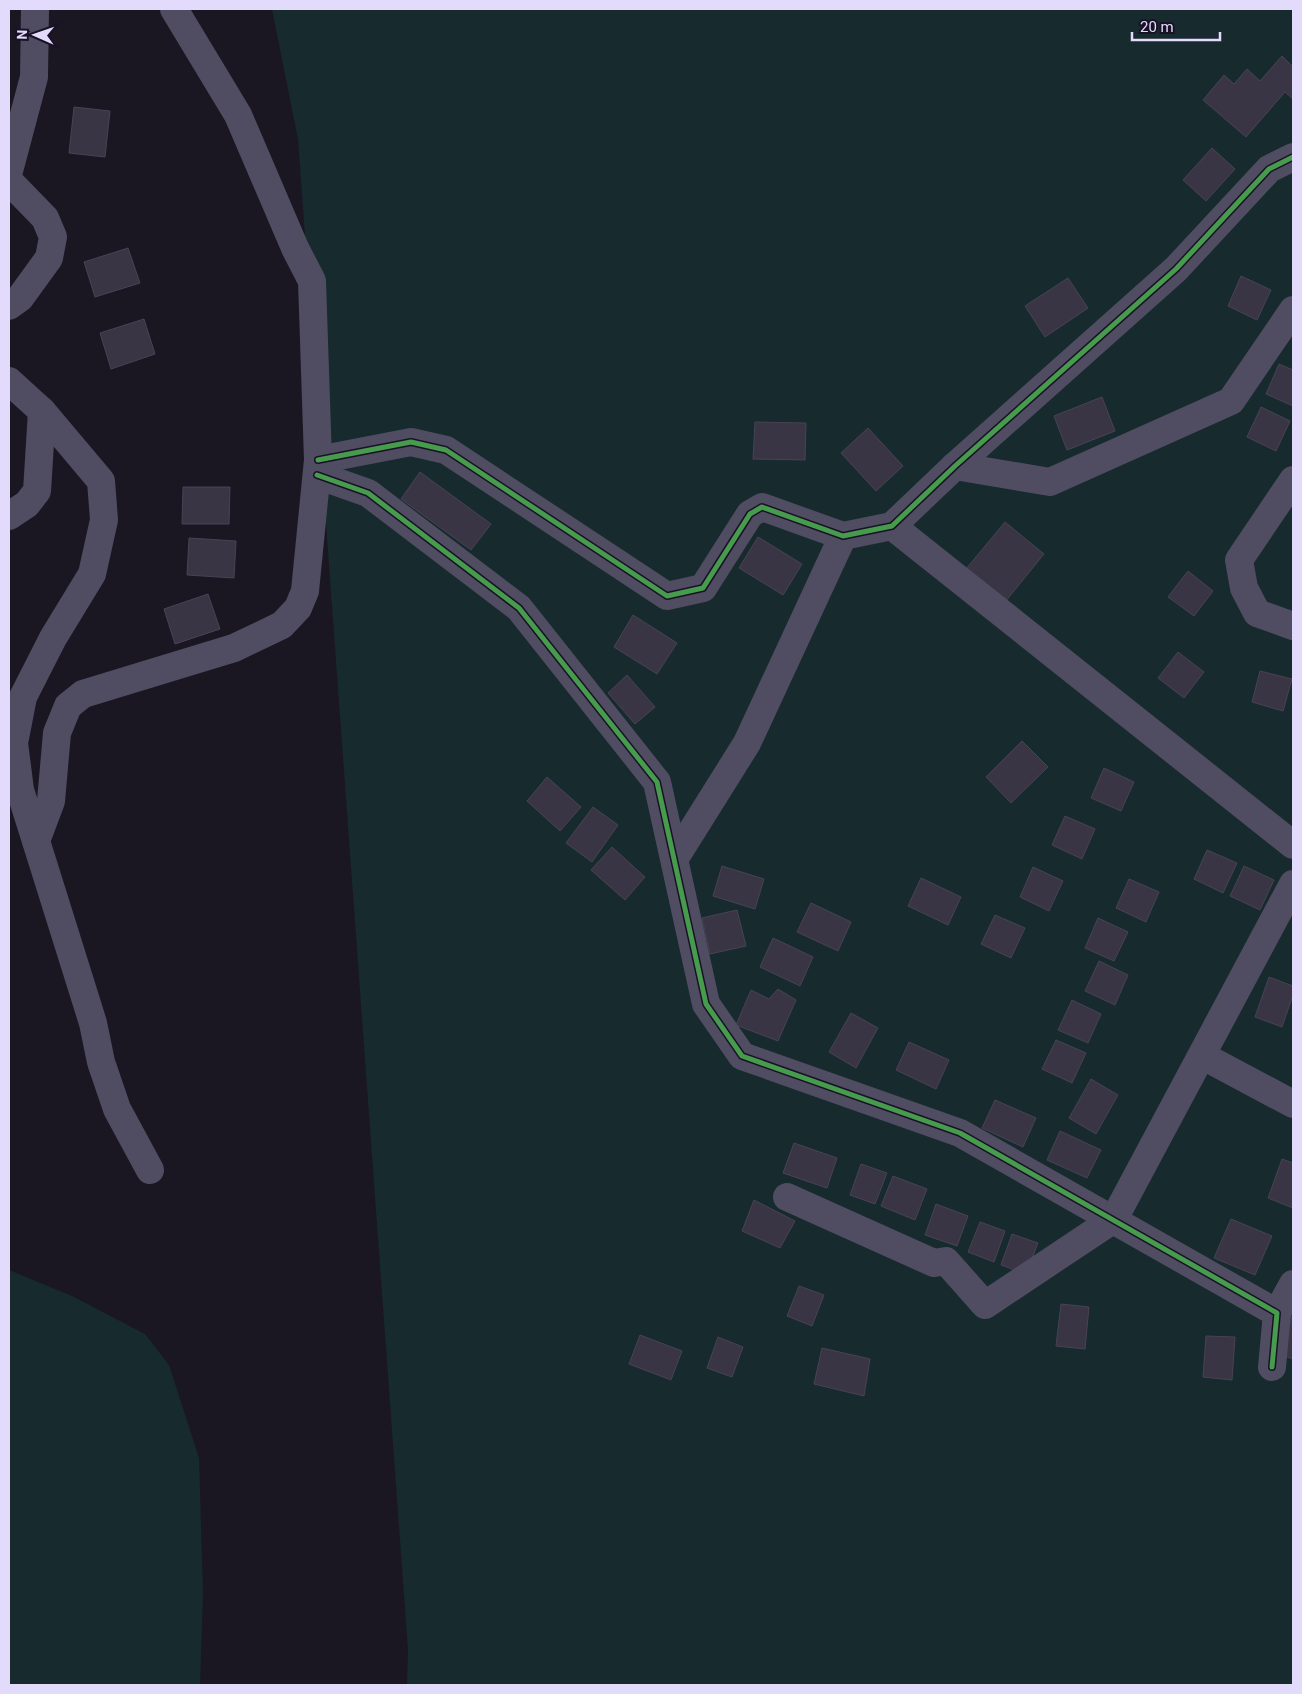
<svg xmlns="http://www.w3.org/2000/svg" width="1302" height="1694" viewBox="0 0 1302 1694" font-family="Roboto,sans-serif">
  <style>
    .green { fill: #172a2e }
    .building { fill: #3a3544; stroke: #484355 }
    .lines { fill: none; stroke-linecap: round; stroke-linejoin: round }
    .minor { stroke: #504d62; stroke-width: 28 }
    .cycleway-casing { stroke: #191227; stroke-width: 8 }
    .cycleway { stroke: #469c4c; stroke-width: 5 }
  </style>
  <rect width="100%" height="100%" fill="#1a1722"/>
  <g class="green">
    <polygon points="272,9 1293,9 1293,1685 407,1685 408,1650 298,139"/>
    <polygon points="9,1270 72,1296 145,1334 169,1365 199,1458 203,1594 200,1685 9,1685"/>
  </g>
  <g class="building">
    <polygon points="1282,56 1293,67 1293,99 1285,92 1246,137 1203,100 1224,75 1234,84 1247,69 1260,81"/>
    <polygon points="74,107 110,111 105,157 69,153"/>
    <polygon points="1212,148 1235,169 1206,201 1183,180"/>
    <polygon points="128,248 140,283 95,297 84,262"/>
    <polygon points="1241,276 1271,290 1257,320 1228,306"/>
    <polygon points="1068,278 1088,308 1045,337 1025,306"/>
    <polygon points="144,319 155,354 111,369 100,333"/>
    <polygon points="1279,364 1293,370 1293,406 1266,394"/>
    <polygon points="1102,397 1115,431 1067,450 1054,416"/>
    <polygon points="1261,407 1290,421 1276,451 1247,437"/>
    <polygon points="755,422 806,423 805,460 753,459"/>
    <polygon points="868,428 903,466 876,491 841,453"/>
    <polygon points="420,472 491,524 471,550 401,499"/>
    <polygon points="183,487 230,487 229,524 182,524"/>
    <polygon points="1005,522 1044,554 1005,602 966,569"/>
    <polygon points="758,537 802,564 783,595 739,568"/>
    <polygon points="189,538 236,541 234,578 187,575"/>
    <polygon points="1188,571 1213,591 1194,616 1168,597"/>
    <polygon points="208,594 220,629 175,644 164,609"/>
    <polygon points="633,615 677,643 657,674 614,647"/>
    <polygon points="1178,652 1204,672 1184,698 1158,678"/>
    <polygon points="1260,671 1292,679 1283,711 1252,702"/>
    <polygon points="627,675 655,707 635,724 608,693"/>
    <polygon points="1022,741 1048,767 1011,803 986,777"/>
    <polygon points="1104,768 1134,782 1121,811 1091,798"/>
    <polygon points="547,777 581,807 560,831 527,801"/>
    <polygon points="593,807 618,825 592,862 566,843"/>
    <polygon points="1065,816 1095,829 1082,859 1052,845"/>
    <polygon points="612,847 645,877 625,900 591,870"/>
    <polygon points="1207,850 1237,863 1223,893 1194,879"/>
    <polygon points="722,866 764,879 755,909 713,896"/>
    <polygon points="1244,866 1274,880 1260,910 1230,896"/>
    <polygon points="1033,867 1063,881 1049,911 1020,897"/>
    <polygon points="921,878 961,897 948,925 908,906"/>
    <polygon points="1129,879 1159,892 1146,922 1116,908"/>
    <polygon points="811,903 851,922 838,951 797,932"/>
    <polygon points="737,910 746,946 710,954 702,918"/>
    <polygon points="995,915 1025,928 1011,958 981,944"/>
    <polygon points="1098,918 1128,932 1114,961 1085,948"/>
    <polygon points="773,938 813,957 800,986 760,967"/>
    <polygon points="1099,961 1128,975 1115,1005 1085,991"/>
    <polygon points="1269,977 1293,986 1293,995 1282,1027 1255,1017"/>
    <polygon points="778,989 796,1000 778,1041 736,1025 751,990 769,999"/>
    <polygon points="1072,1000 1101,1014 1088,1043 1058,1030"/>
    <polygon points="851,1013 878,1028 856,1068 829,1052"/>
    <polygon points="1056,1040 1086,1053 1072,1083 1042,1069"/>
    <polygon points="909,1042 949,1060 936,1089 896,1070"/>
    <polygon points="1091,1079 1118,1095 1096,1134 1069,1118"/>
    <polygon points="995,1100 1036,1118 1023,1147 982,1128"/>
    <polygon points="1060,1131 1101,1150 1087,1178 1047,1160"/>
    <polygon points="794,1143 837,1158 827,1188 783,1173"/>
    <polygon points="1282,1159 1293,1163 1293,1208 1268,1198"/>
    <polygon points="861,1164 887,1173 875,1204 850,1195"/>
    <polygon points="893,1176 927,1189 915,1220 881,1206"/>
    <polygon points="754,1200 795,1221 780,1248 742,1231"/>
    <polygon points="936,1204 968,1216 957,1246 925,1235"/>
    <polygon points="1231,1219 1272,1236 1255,1275 1214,1258"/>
    <polygon points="980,1222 1005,1231 994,1262 968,1252"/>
    <polygon points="1012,1234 1038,1243 1026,1274 1001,1265"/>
    <polygon points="799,1286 824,1295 812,1326 787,1316"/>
    <polygon points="1061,1304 1089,1307 1085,1349 1056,1346"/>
    <polygon points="1293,1314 1293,1359 1279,1354"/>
    <polygon points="640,1335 682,1351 671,1380 629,1364"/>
    <polygon points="1206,1336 1235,1337 1232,1380 1203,1377"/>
    <polygon points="718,1337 743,1347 732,1377 707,1368"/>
    <polygon points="822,1348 870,1359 864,1396 814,1384"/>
  </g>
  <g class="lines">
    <g class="minor">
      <polyline points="9,171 34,77 35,9"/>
      <polyline points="9,181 45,218 53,237 49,258 20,298 9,306"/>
      <polyline points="9,381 42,411 101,481 104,520 92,574 53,638 23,697 14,743 20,790 93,1023 101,1062 117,1109 150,1170"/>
      <polyline points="318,460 411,442 446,450 667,596 703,588 750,514 762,507 843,536 892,526 955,466 1176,269 1269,169 1293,157"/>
      <polyline points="955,466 1050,482 1231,401 1293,310"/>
      <polyline points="317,475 368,493 519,608 657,782 706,1004 742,1056 960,1133 1277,1313 1272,1367"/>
      <polyline points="1293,480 1239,560 1244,588 1257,613 1293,626"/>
      <polyline points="9,516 27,504 37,491 42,411"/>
      <polyline points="892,526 1293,845"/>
      <polyline points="36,841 51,801 57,733 68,706 83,694 234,648 282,625 298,608 305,591 318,460 312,281 295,248 238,115 174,9"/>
      <polyline points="675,858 747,743 843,536"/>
      <polyline points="1203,1056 1293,1104"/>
      <polyline points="787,1197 934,1263 946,1261 985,1305 1114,1219 1293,884"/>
      <polyline points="1277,1313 1293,1284"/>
    </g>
    <g class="cycleway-casing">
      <g id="cycleway">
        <polyline points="318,460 411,442 446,450 667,596 703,588 750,514 762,507 843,536 892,526 955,466 1176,269 1269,169 1293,157"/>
        <polyline points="317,475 368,493 519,608 657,782 706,1004 742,1056 960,1133 1277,1313 1272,1367"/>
      </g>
    </g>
    <use href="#cycleway" class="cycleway"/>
  </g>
  <rect width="1302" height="1694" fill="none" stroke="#e3dbfc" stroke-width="20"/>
  <g transform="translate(35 35) rotate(272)" stroke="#191227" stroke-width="4" paint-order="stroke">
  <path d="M0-4L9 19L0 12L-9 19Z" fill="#e3dbfc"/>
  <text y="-8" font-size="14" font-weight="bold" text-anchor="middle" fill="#e3dbfc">N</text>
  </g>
  <path d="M1132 32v8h88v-8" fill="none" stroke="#e3dbfc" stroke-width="2.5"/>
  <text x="1140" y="32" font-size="15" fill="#e3dbfc" stroke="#191227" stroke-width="4" paint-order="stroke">20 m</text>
</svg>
